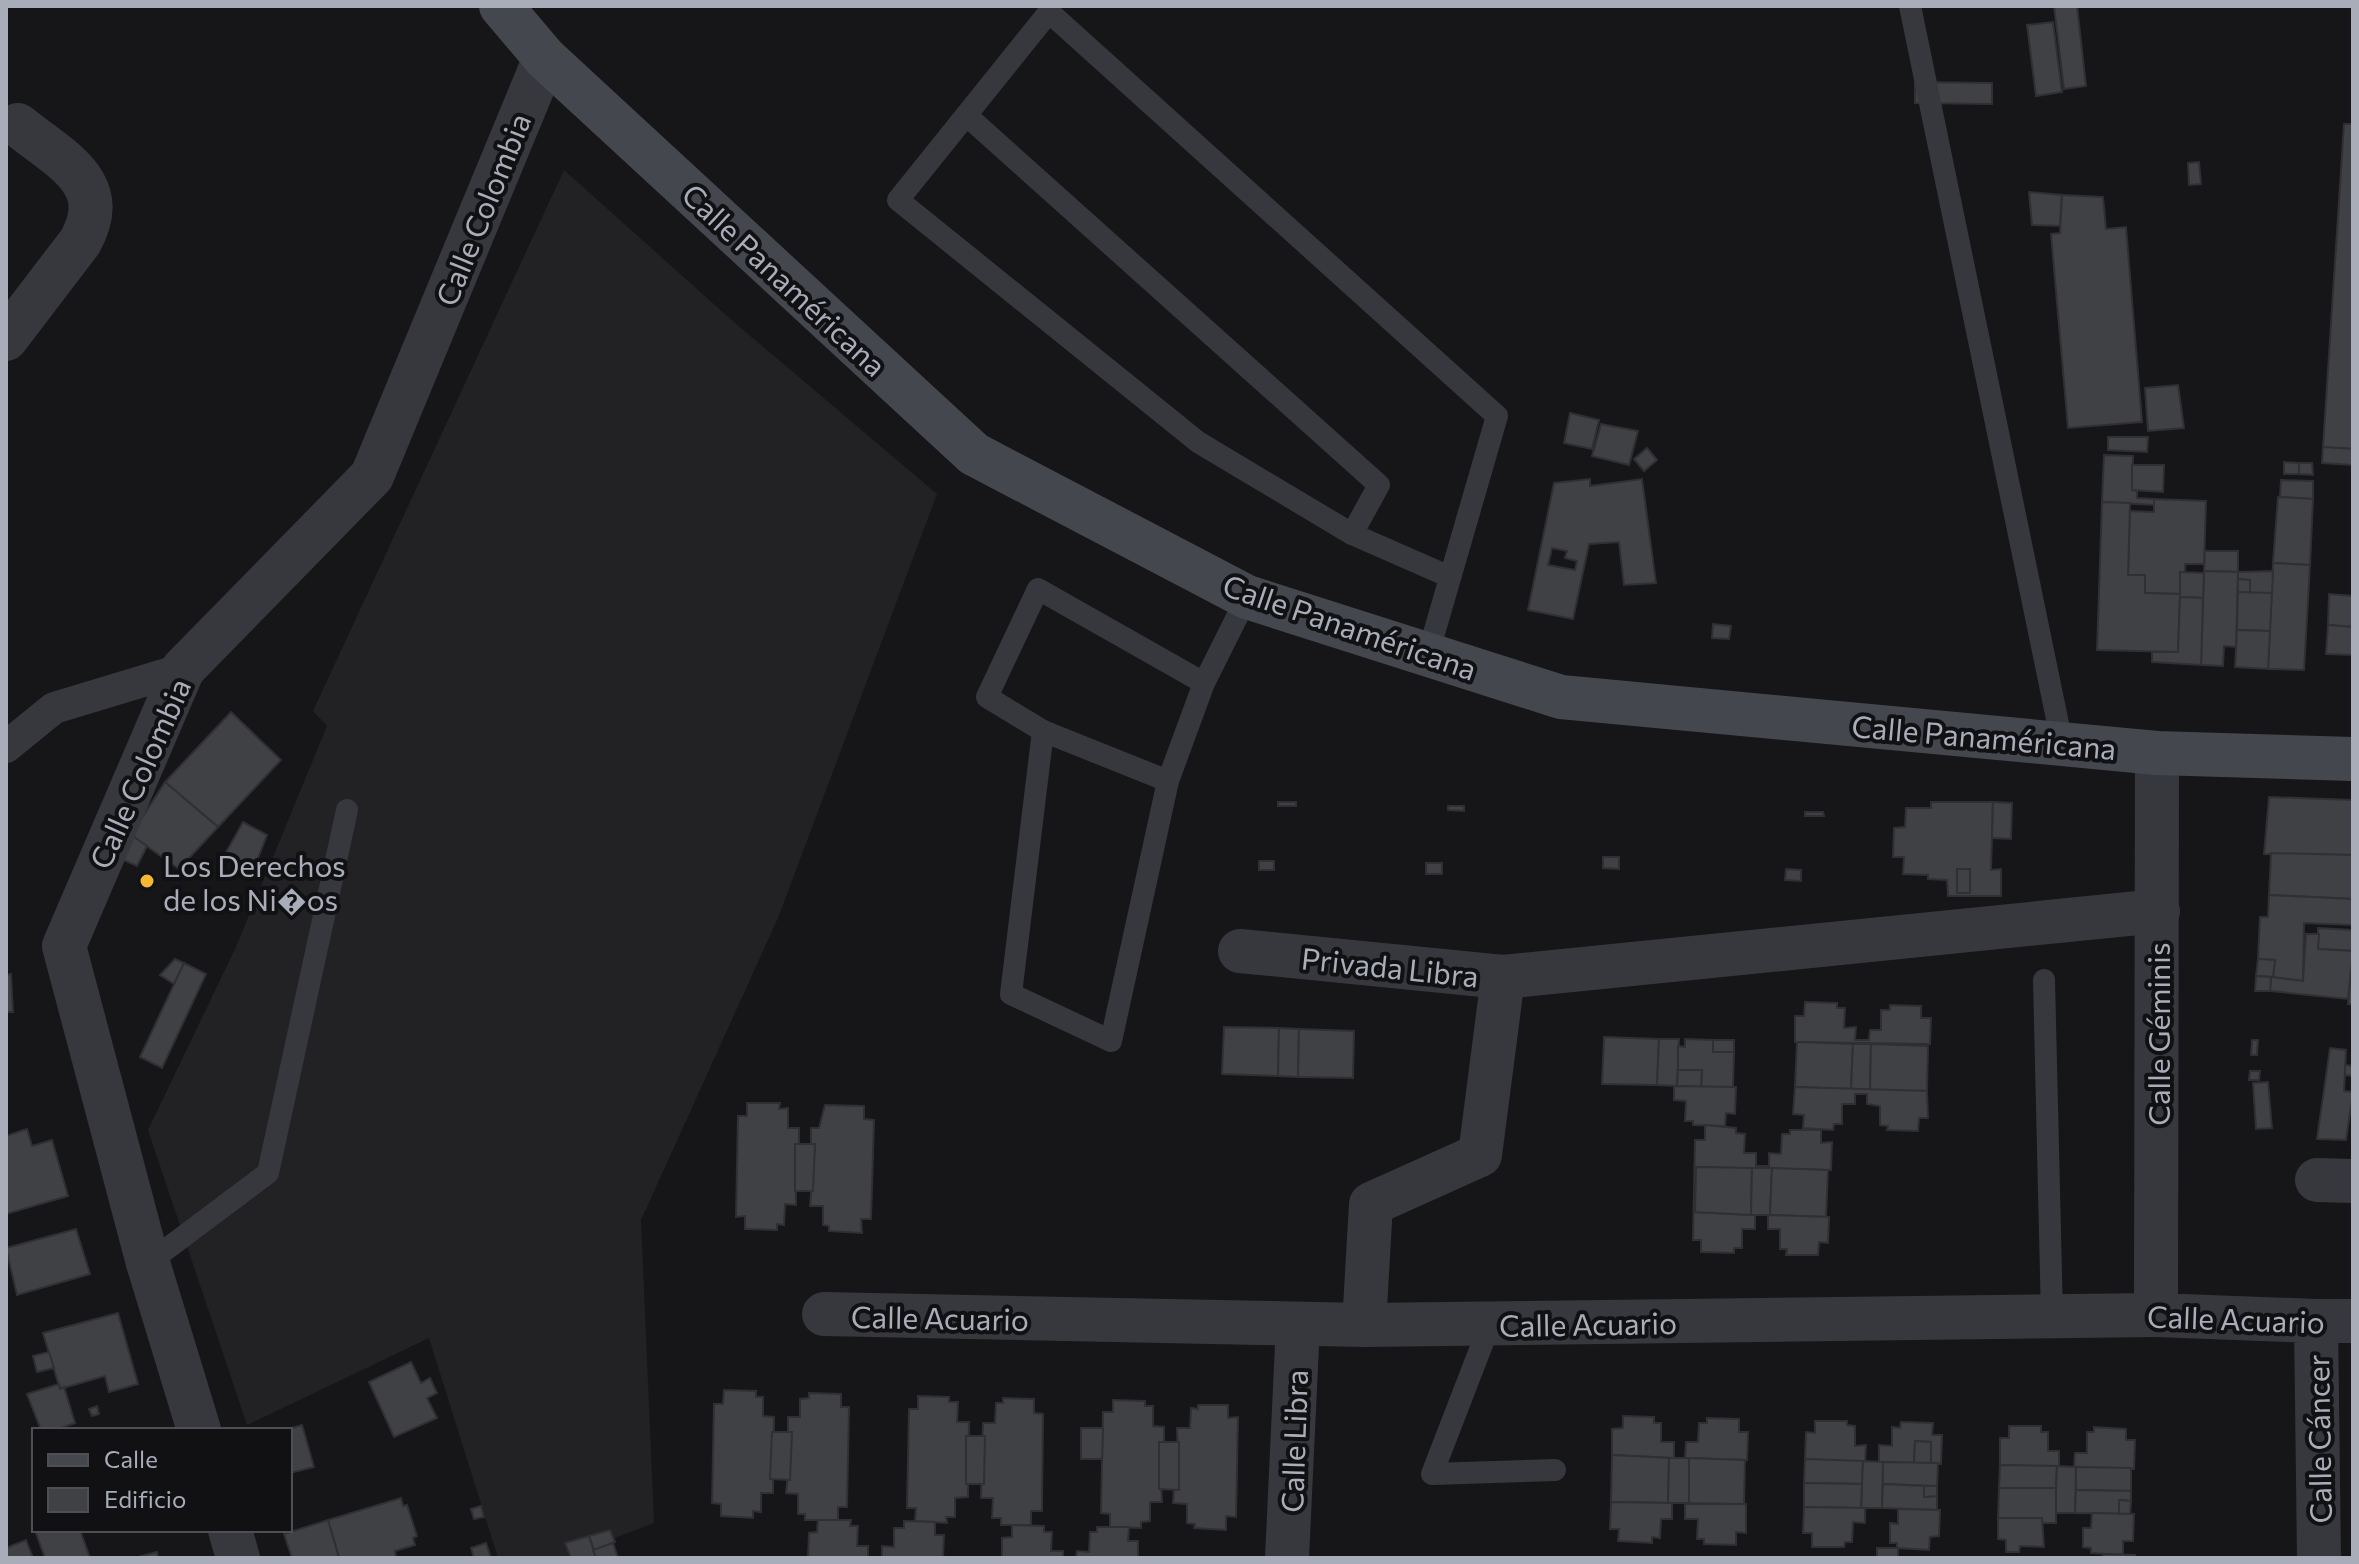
<svg xmlns="http://www.w3.org/2000/svg" width="2359" height="1564" viewBox="0 0 2359 1564" font-family="Commissioner,sans-serif">
  <style>
    .built { fill: #222225 }
    .building { fill: #404145; stroke: #303034; stroke-width: 2; fill-rule: evenodd }
    .lines { fill: none; stroke-linecap: round; stroke-linejoin: round }
    .service { stroke: #37383e; stroke-width: 22 }
    .pedestrian { stroke: #37383e; stroke-width: 32 }
    .minor { stroke: #37383e; stroke-width: 44 }
    .tertiary { stroke: #37383e; stroke-width: 44 }
    .secondary { stroke: #45474e; stroke-width: 44 }
    .poi-dot { fill: #f7b730; stroke: #111113; stroke-width: 3 }
    .labels { text-anchor: middle; dominant-baseline: central; stroke-width: 8; stroke-linejoin: round; paint-order: stroke }
    .street-label { font-size: 30px; fill: #a8adb9; stroke: #111113 }
    .poi-label { font-size: 30px; fill: #a8adb9; stroke: #111113; text-anchor: start }
  </style>
  <rect width="100%" height="100%" fill="#161618"/>
  <polygon class="built" points="564,170 735,323 937,494 778,918 641,1220 654,1523 562,1558 498,1558 429,1338 247,1425 148,1130 236,947 327,726 313,711"/>
  <g class="building">
    <polygon points="2054,6 2077,6 2086,86 2064,89"/>
    <polygon points="2053,22 2062,92 2036,96 2027,25"/>
    <polygon points="1915,82 1992,83 1992,104 1915,103"/>
    <polygon points="2344,124 2353,124 2353,449 2323,447"/>
    <polygon points="2199,162 2201,184 2189,185 2188,163"/>
    <polygon points="2029,192 2062,195 2060,226 2032,225"/>
    <polygon points="2062,195 2103,197 2106,229 2126,227 2142,422 2068,428 2051,234 2060,233"/>
    <polygon points="2178,385 2184,428 2148,431 2145,388"/>
    <polygon points="1570,413 1599,420 1592,449 1564,443"/>
    <polygon points="1601,424 1638,431 1629,465 1592,456"/>
    <polygon points="2108,437 2148,437 2147,452 2108,450"/>
    <polygon points="2323,447 2353,449 2353,465 2322,463"/>
    <polygon points="1647,448 1657,460 1644,471 1634,459"/>
    <polygon points="2104,455 2133,456 2132,490 2137,491 2137,498 2154,499 2154,505 2102,502"/>
    <polygon points="2284,462 2299,463 2299,474 2284,474"/>
    <polygon points="2299,463 2312,463 2313,475 2299,474"/>
    <polygon points="2132,465 2164,465 2163,492 2132,490"/>
    <path d="M1590 479V486L1642 479 1656 583 1624 585 1619 542 1589 544 1573 619 1528 610 1554 483ZM1552 548 1567 551 1565 558 1577 561 1575 570 1548 565Z"/>
    <polygon points="2281,480 2313,481 2313,499 2280,497"/>
    <polygon points="2278,497 2313,499 2310,565 2273,563"/>
    <polygon points="2154,499 2206,501 2204,564 2185,564 2185,573 2180,572 2180,594 2145,593 2145,575 2128,575 2130,511 2154,512"/>
    <polygon points="2102,502 2130,503 2128,575 2145,575 2145,593 2180,594 2178,652 2097,650"/>
    <polygon points="2205,551 2238,551 2238,572 2204,571"/>
    <polygon points="2273,563 2310,565 2304,670 2268,669"/>
    <polygon points="2204,571 2238,572 2236,647 2224,646 2223,666 2201,665"/>
    <polygon points="2273,571 2272,593 2250,593 2250,580 2238,579 2238,572"/>
    <polygon points="2180,572 2204,573 2203,598 2180,597"/>
    <polygon points="2238,579 2250,580 2250,593 2238,592"/>
    <polygon points="2238,592 2272,593 2270,631 2237,630"/>
    <polygon points="2329,594 2353,596 2353,627 2328,625"/>
    <polygon points="2180,597 2203,598 2201,665 2152,662 2152,652 2178,652"/>
    <polygon points="1713,624 1731,626 1729,639 1712,638"/>
    <polygon points="2328,625 2353,627 2353,655 2326,654"/>
    <polygon points="2237,630 2270,631 2268,669 2235,667"/>
    <polygon points="231,712 281,760 218,827 165,782"/>
    <polygon points="165,782 218,827 179,869 131,835"/>
    <polygon points="2269,797 2353,800 2353,855 2264,854"/>
    <rect x="1278" y="802" width="18" height="4"/>
    <path d="M1931 802H1993L1991 870 2001 869V896H1948L1947 880 1928 879V875L1903 874 1904 857H1893L1894 828 1905 827 1906 808H1931ZM1957 869H1970V893H1957Z"/>
    <polygon points="1993,802 2012,803 2011,839 1992,838"/>
    <polygon points="1448,806 1464,806 1464,811 1448,810"/>
    <polygon points="1805,812 1823,812 1824,816 1805,816"/>
    <polygon points="243,822 267,835 253,871 224,856"/>
    <polygon points="131,835 147,846 137,866 121,859"/>
    <polygon points="2271,853 2353,855 2353,899 2269,895"/>
    <polygon points="1603,857 1619,857 1619,869 1603,868"/>
    <rect x="1259" y="861" width="15" height="9"/>
    <rect x="1426" y="863" width="16" height="11"/>
    <polygon points="1786,869 1801,870 1801,881 1785,880"/>
    <rect x="1957" y="869" width="13" height="24"/>
    <polygon points="2269,895 2353,899 2353,925 2304,923 2303,981 2273,977 2275,960 2258,959 2260,917 2268,917"/>
    <polygon points="2318,928 2353,930 2353,951 2318,949"/>
    <polygon points="2306,934 2319,934 2318,949 2353,951 2348,999 2270,991 2271,977 2303,981"/>
    <polygon points="175,959 184,963 174,984 160,975"/>
    <polygon points="2258,959 2275,960 2273,977 2256,976"/>
    <polygon points="184,963 206,974 162,1068 140,1057"/>
    <polygon points="2352,967 2353,967 2353,1004 2348,1004"/>
    <polygon points="11,974 13,1012 6,1012 6,975"/>
    <polygon points="2256,976 2271,977 2270,991 2255,991"/>
    <polygon points="1805,1002 1837,1003 1837,1008 1845,1008 1844,1028 1856,1027 1855,1040 1869,1040 1870,1030 1881,1030 1881,1010 1890,1010 1890,1005 1921,1006 1921,1018 1931,1018 1930,1044 1795,1042 1795,1016 1804,1016"/>
    <polygon points="1224,1027 1279,1028 1278,1076 1222,1074"/>
    <polygon points="1279,1028 1299,1029 1298,1077 1278,1076"/>
    <polygon points="1299,1029 1354,1031 1353,1078 1298,1077"/>
    <polygon points="1604,1037 1659,1039 1657,1085 1602,1084"/>
    <polygon points="1659,1039 1679,1039 1677,1086 1657,1085"/>
    <polygon points="1685,1039 1713,1040 1713,1052 1734,1052 1733,1087 1701,1087 1702,1070 1678,1070 1678,1046 1685,1047"/>
    <rect x="1713" y="1040" width="21" height="12"/>
    <polygon points="2252,1040 2258,1040 2257,1055 2251,1055"/>
    <polygon points="1797,1042 1853,1044 1851,1089 1795,1087"/>
    <polygon points="1853,1044 1871,1044 1870,1090 1851,1089"/>
    <polygon points="1871,1044 1928,1046 1927,1091 1870,1090"/>
    <polygon points="2330,1048 2346,1050 2344,1091 2353,1092 2346,1140 2317,1139"/>
    <polygon points="2345,1065 2353,1066 2353,1076 2345,1075"/>
    <polygon points="1678,1070 1702,1070 1701,1087 1677,1086"/>
    <polygon points="2250,1071 2260,1071 2259,1080 2249,1080"/>
    <polygon points="2268,1082 2272,1128 2256,1129 2253,1083"/>
    <polygon points="1674,1086 1736,1087 1735,1114 1726,1113 1725,1126 1693,1125 1693,1121 1685,1121 1686,1101 1674,1100"/>
    <polygon points="1795,1087 1927,1091 1928,1118 1919,1118 1918,1131 1887,1130 1888,1126 1880,1125 1880,1106 1867,1104 1867,1094 1855,1094 1855,1104 1842,1104 1842,1124 1834,1124 1833,1130 1803,1128 1804,1115 1793,1114"/>
    <polygon points="747,1103 780,1103 779,1109 788,1108 788,1128 799,1128 799,1144 795,1144 796,1205 785,1204 784,1225 777,1224 777,1230 745,1229 745,1216 736,1217 738,1116 747,1116"/>
    <polygon points="825,1105 864,1106 864,1119 874,1120 871,1219 861,1219 862,1233 829,1231 829,1226 823,1225 823,1206 810,1206 815,1144 811,1144 811,1128 819,1128"/>
    <polygon points="1705,1125 1736,1128 1736,1133 1745,1134 1744,1153 1756,1153 1756,1166 1769,1166 1769,1153 1781,1154 1782,1134 1790,1134 1790,1130 1821,1130 1821,1143 1832,1142 1831,1170 1696,1167 1695,1212 1755,1215 1755,1229 1742,1229 1742,1248 1734,1248 1734,1253 1701,1252 1701,1240 1693,1240 1695,1140 1705,1140"/>
    <polygon points="27,1129 32,1146 52,1140 68,1196 6,1214 6,1136"/>
    <polygon points="795,1144 815,1144 813,1191 795,1191"/>
    <polygon points="1696,1167 1752,1168 1751,1215 1695,1212"/>
    <polygon points="1752,1168 1772,1168 1770,1215 1751,1215"/>
    <polygon points="1772,1168 1828,1170 1826,1217 1770,1215"/>
    <polygon points="1768,1215 1829,1217 1828,1243 1819,1242 1818,1255 1786,1255 1787,1249 1780,1249 1780,1229 1768,1229"/>
    <polygon points="76,1229 90,1274 17,1295 6,1248"/>
    <polygon points="118,1313 138,1384 109,1392 105,1376 60,1389 43,1333"/>
    <polygon points="49,1352 54,1368 37,1372 33,1356"/>
    <polygon points="411,1362 421,1383 430,1378 437,1393 427,1398 437,1418 394,1437 369,1382"/>
    <polygon points="59,1384 60,1389 64,1387 75,1423 55,1430 41,1430 27,1394"/>
    <polygon points="724,1390 756,1391 756,1397 763,1397 763,1416 774,1417 773,1493 761,1493 761,1512 753,1511 753,1518 721,1516 721,1504 712,1503 714,1404 723,1404"/>
    <polygon points="809,1393 841,1394 841,1407 849,1407 847,1507 838,1507 838,1520 805,1520 805,1514 798,1514 798,1494 786,1493 792,1432 788,1432 788,1417 800,1417 800,1399 809,1398"/>
    <polygon points="918,1396 949,1397 949,1402 958,1402 957,1422 969,1422 968,1497 955,1498 955,1517 946,1517 947,1523 915,1521 916,1508 907,1508 909,1409 918,1409"/>
    <polygon points="1003,1398 1034,1399 1034,1413 1043,1414 1042,1511 1031,1511 1031,1525 1001,1525 1001,1518 992,1518 993,1498 981,1498 983,1423 995,1423 996,1403 1003,1403"/>
    <polygon points="1113,1400 1145,1401 1145,1406 1153,1406 1153,1426 1164,1427 1164,1442 1159,1442 1162,1502 1150,1502 1150,1521 1141,1522 1141,1528 1110,1527 1110,1514 1101,1513 1103,1412 1113,1412"/>
    <polygon points="1198,1405 1228,1405 1228,1418 1238,1417 1236,1517 1226,1516 1226,1530 1194,1528 1195,1524 1187,1523 1187,1504 1173,1503 1174,1490 1179,1490 1177,1428 1190,1428 1191,1408 1198,1409"/>
    <polygon points="97,1406 99,1414 92,1416 89,1409"/>
    <polygon points="1623,1416 1654,1417 1654,1423 1661,1423 1661,1442 1674,1442 1674,1458 1612,1455 1612,1429 1623,1428"/>
    <polygon points="1707,1418 1739,1419 1739,1432 1748,1432 1747,1460 1685,1458 1686,1442 1698,1442 1699,1423 1707,1423"/>
    <polygon points="1815,1421 1847,1421 1847,1425 1855,1426 1855,1446 1866,1445 1865,1462 1805,1459 1806,1432 1815,1433"/>
    <polygon points="1901,1422 1933,1423 1932,1435 1942,1435 1941,1464 1931,1463 1931,1442 1915,1441 1914,1463 1879,1462 1879,1445 1892,1446 1892,1427 1900,1428"/>
    <polygon points="302,1425 314,1467 290,1473 290,1430 285,1430"/>
    <polygon points="2009,1426 2041,1426 2041,1432 2048,1432 2048,1451 2059,1451 2059,1467 2000,1465 2000,1438 2009,1438"/>
    <polygon points="2094,1427 2126,1429 2126,1440 2135,1440 2134,1469 2074,1467 2075,1453 2087,1453 2087,1432 2094,1432"/>
    <polygon points="1081,1428 1103,1428 1102,1459 1081,1459"/>
    <polygon points="772,1432 792,1432 790,1480 770,1479"/>
    <polygon points="966,1436 985,1436 984,1484 966,1484"/>
    <polygon points="1915,1441 1931,1442 1931,1463 1914,1463"/>
    <polygon points="1159,1442 1179,1442 1179,1490 1159,1489"/>
    <polygon points="1612,1455 1669,1458 1668,1503 1611,1502"/>
    <polygon points="1669,1458 1689,1458 1689,1503 1668,1503"/>
    <polygon points="1689,1458 1745,1460 1744,1504 1689,1503"/>
    <polygon points="1805,1459 1863,1461 1862,1484 1804,1483"/>
    <polygon points="1863,1461 1883,1462 1882,1508 1861,1508"/>
    <polygon points="1883,1462 1938,1463 1937,1486 1883,1484"/>
    <polygon points="2000,1465 2057,1466 2056,1488 1999,1488"/>
    <polygon points="2057,1466 2076,1467 2075,1513 2055,1513"/>
    <polygon points="2076,1467 2131,1468 2131,1491 2076,1490"/>
    <polygon points="1804,1483 1862,1484 1861,1508 1804,1507"/>
    <polygon points="1883,1484 1924,1486 1924,1497 1937,1496 1937,1510 1882,1508"/>
    <polygon points="1924,1486 1937,1486 1937,1496 1924,1497"/>
    <polygon points="1999,1488 2056,1488 2056,1523 2042,1523 2042,1518 1998,1518"/>
    <polygon points="2076,1490 2131,1491 2131,1501 2119,1500 2119,1514 2075,1513"/>
    <polygon points="401,1498 403,1506 407,1505 417,1536 413,1538 415,1545 395,1551 396,1558 339,1558 328,1520"/>
    <polygon points="2119,1500 2131,1501 2130,1515 2119,1514"/>
    <polygon points="1611,1502 1672,1503 1672,1519 1661,1519 1660,1538 1652,1537 1652,1543 1618,1541 1619,1529 1610,1529"/>
    <polygon points="1685,1504 1746,1504 1746,1533 1736,1532 1736,1545 1704,1544 1704,1539 1697,1539 1698,1519 1685,1519"/>
    <polygon points="481,1506 484,1517 474,1519 471,1509"/>
    <polygon points="1804,1507 1865,1508 1865,1523 1853,1522 1852,1542 1845,1542 1844,1547 1812,1547 1812,1533 1803,1533"/>
    <polygon points="1898,1509 1940,1510 1939,1536 1930,1537 1929,1550 1897,1548 1897,1543 1890,1543 1890,1523 1898,1524"/>
    <polygon points="2092,1513 2134,1514 2133,1541 2123,1541 2123,1555 2091,1553 2091,1548 2083,1547 2083,1528 2091,1528"/>
    <polygon points="1998,1518 2042,1518 2044,1547 2020,1546 2019,1552 2006,1552 2006,1540 1998,1539"/>
    <polygon points="328,1520 339,1558 292,1558 284,1534"/>
    <polygon points="818,1520 851,1520 850,1526 858,1526 857,1546 868,1546 868,1558 808,1558 809,1533 817,1532"/>
    <polygon points="904,1521 935,1522 935,1535 944,1535 943,1558 882,1558 882,1546 894,1547 894,1528 904,1528"/>
    <polygon points="1012,1525 1044,1526 1044,1532 1052,1532 1051,1551 1063,1551 1063,1558 1002,1558 1002,1538 1012,1537"/>
    <polygon points="1097,1527 1129,1527 1128,1541 1138,1541 1138,1558 1076,1558 1077,1551 1089,1552 1090,1532 1097,1532"/>
    <polygon points="44,1530 80,1530 90,1558 45,1558 36,1533"/>
    <polygon points="610,1530 615,1542 594,1550 589,1536"/>
    <polygon points="589,1536 596,1558 571,1558 565,1543"/>
    <polygon points="26,1540 33,1558 6,1558 6,1548"/>
    <polygon points="486,1543 491,1558 474,1558 471,1548"/>
    <polygon points="613,1543 618,1558 596,1558 593,1550"/>
    <rect x="1877" y="1548" width="21" height="10"/>
    <polygon points="157,1552 158,1558 134,1558"/>
    <polygon points="2103,1554 2135,1555 2135,1558 2103,1558"/>
  </g>
  <g class="lines">
    <g class="service">
      <polyline points="1910,6 2062,743"/>
      <polyline points="966,115 1379,485 1352,534"/>
      <polyline points="1428,654 1497,416 1049,12 898,200 1198,442 1352,534 1450,577"/>
      <polyline points="1204,683 1038,589 987,697 1043,731 1011,994 1111,1041 1168,781 1204,683 1247,597"/>
      <polyline points="1043,731 1168,781"/>
      <polyline points="2044,980 2052,1317"/>
      <polyline points="148,1263 268,1173 347,810"/>
      <polyline points="1490,1324 1432,1474 1555,1470"/>
    </g>
    <polyline class="pedestrian" points="6,747 54,708 183,669"/>
    <g class="minor">
      <path d="M6 339 80 242C114 182 59 159 18 125"/>
      <polyline points="1240,951 1503,977 2158,911"/>
      <polyline points="2317,1180 2353,1181"/>
      <polyline points="824,1314 1364,1325 2156,1315"/>
      <polyline points="2316,1321 2353,1321"/>
      <polyline points="1364,1325 1371,1204 1480,1155 1503,977"/>
      <polyline points="199,1430 148,1263 64,946 183,669 372,476 545,58"/>
      <polyline points="230,1530 238,1558"/>
      <polyline points="1287,1558 1298,1324"/>
    </g>
    <polyline class="tertiary" points="2157,753 2156,1315 2316,1321 2319,1558"/>
    <polyline class="secondary" points="501,6 545,58 974,454 1247,597 1561,697 2157,753 2353,759"/>
  </g>
  <circle class="poi-dot" cx="147" cy="881" r="8"/>
  <g class="labels">
    <g class="street-label">
      <text transform="translate(482 209) rotate(-68)">Calle Colombia</text>
      <text transform="translate(785 279) rotate(43)">Calle Panaméricana</text>
      <text transform="translate(1350 626) rotate(19)">Calle Panaméricana</text>
      <text transform="translate(1984 736) rotate(5)">Calle Panaméricana</text>
      <text transform="translate(139 773) rotate(-66)">Calle Colombia</text>
      <text transform="translate(1390 966) rotate(6)">Privada Libra</text>
      <text transform="translate(2157 1034) rotate(-90)">Calle Géminis</text>
      <text transform="translate(940 1317) rotate(1)">Calle Acuario</text>
      <text transform="translate(2236 1318) rotate(2)">Calle Acuario</text>
      <text transform="translate(1588 1323) rotate(-1)">Calle Acuario</text>
      <text transform="translate(2318 1439) rotate(-91)">Calle Cáncer</text>
      <text transform="translate(1293 1441) rotate(-88)">Calle Libra</text>
    </g>
    <g class="poi-label">
      <text x="163" y="864">Los Derechos<tspan x="163" dy="34">de los Ni�os</tspan></text>
    </g>
  </g>
  <rect width="2359" height="1564" fill="none" stroke="#a8adb9" stroke-width="16"/>
  <rect x="32" y="1428" width="260" height="104" fill="#111113" stroke="#4d4f55" stroke-width="2"/>
  <rect x="48" y="1454" width="40" height="12" fill="#45474e" stroke="#4d4f55" stroke-width="2"/>
  <text x="104" y="1468" font-size="24" fill="#a8adb9">Calle</text>
  <rect x="48" y="1488" width="40" height="24" fill="#404145" stroke="#4d4f55" stroke-width="2"/>
  <text x="104" y="1508" font-size="24" fill="#a8adb9">Edificio</text>
</svg>
